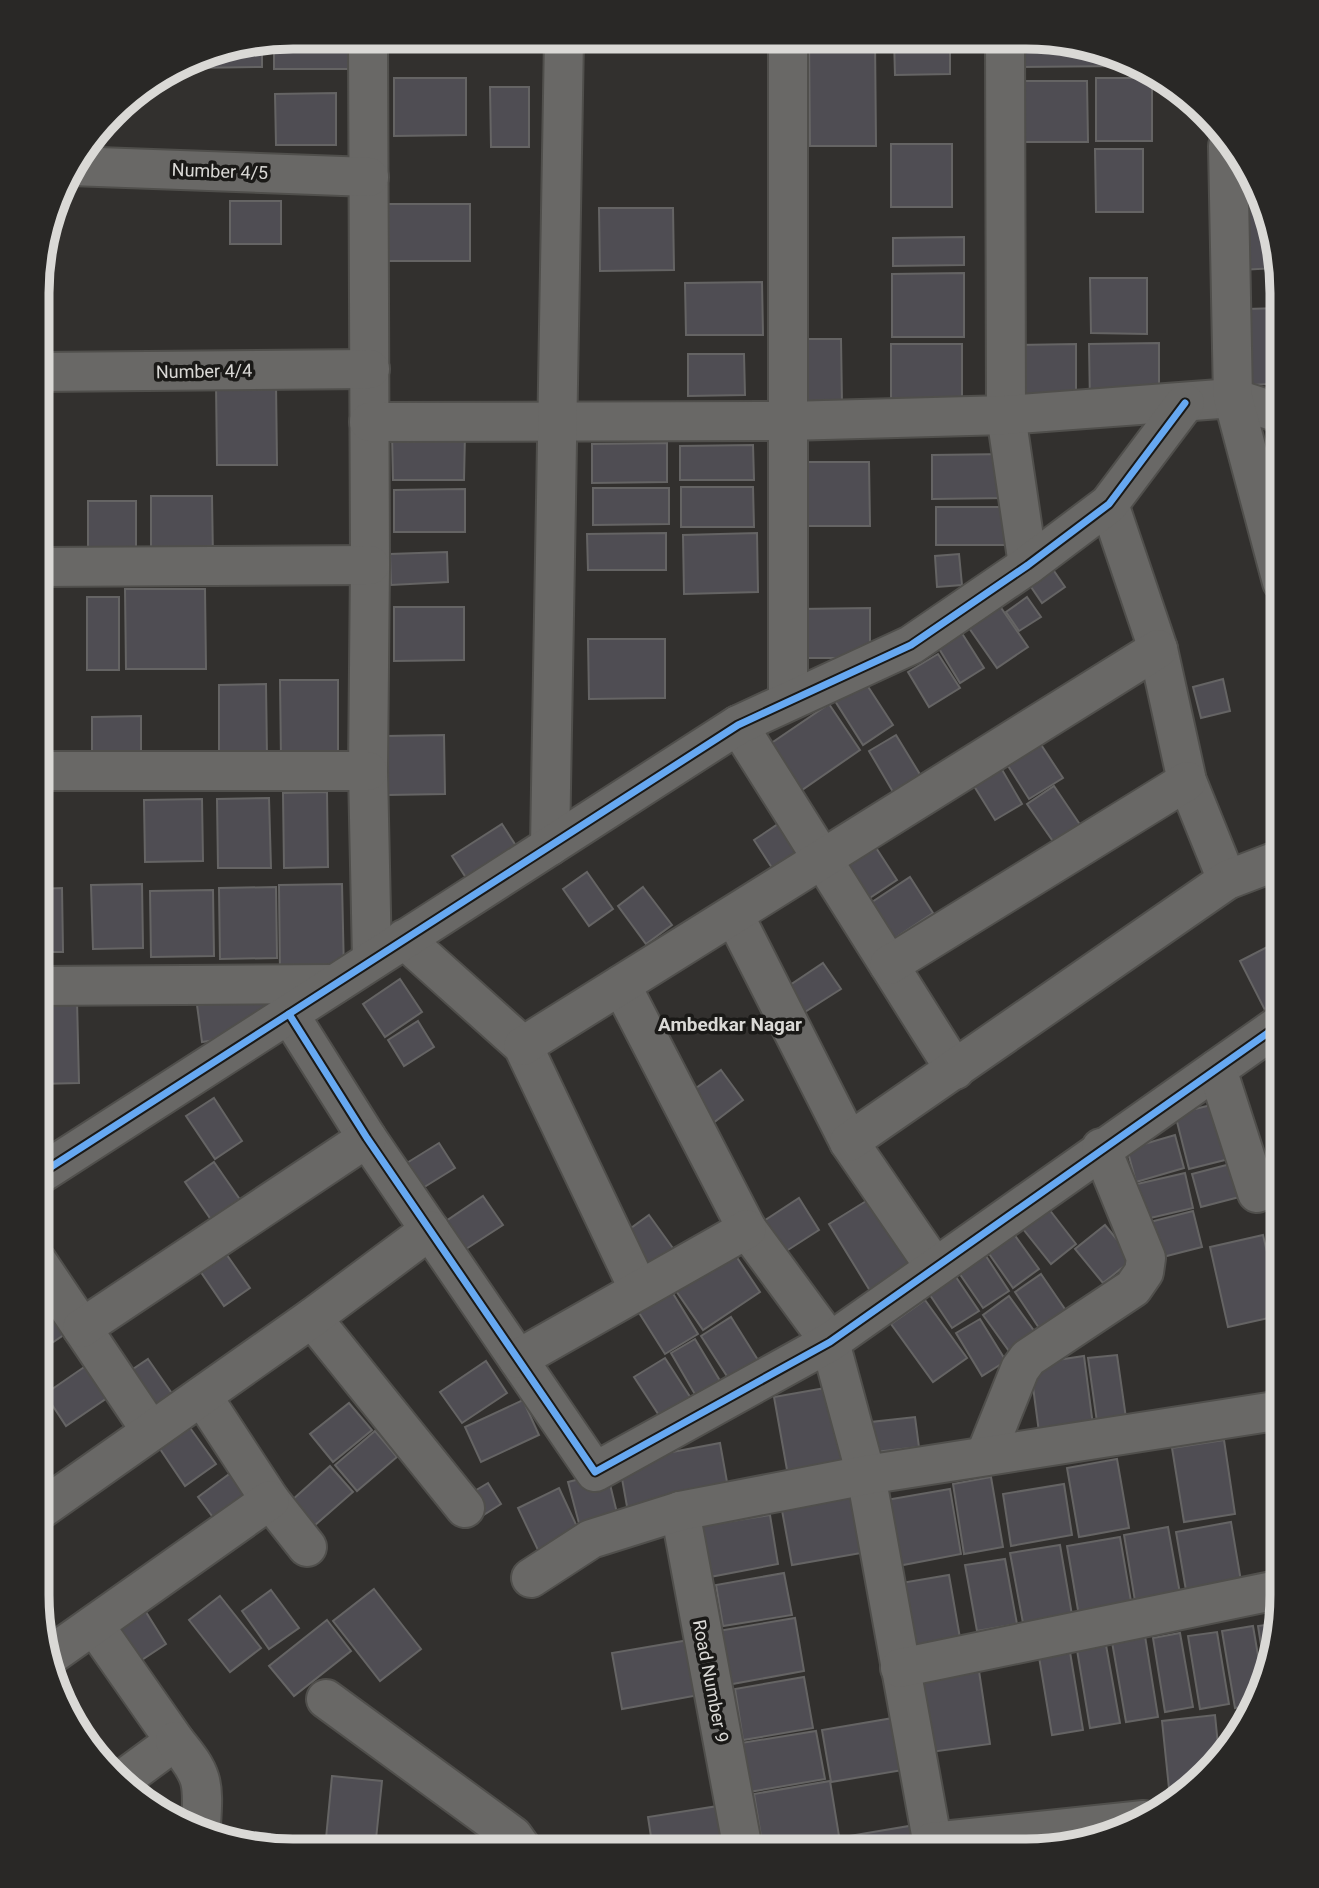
<svg xmlns="http://www.w3.org/2000/svg" width="1319" height="1888" viewBox="0 0 1319 1888" font-family="Roboto,sans-serif">
  <style>
    .building { fill: #4f4d53; stroke: #656464; stroke-width: 2 }
    .lines { fill: none; stroke-linecap: round; stroke-linejoin: round }
    .minor-casing { stroke: #504f4c; stroke-width: 42 }
    .tertiary-casing { stroke: #504f4c; stroke-width: 42 }
    .minor { stroke: #696866; stroke-width: 38 }
    .tertiary { stroke: #696866; stroke-width: 38 }
    .cycleway-casing { stroke: #1a1917; stroke-width: 11 }
    .cycleway { stroke: #66a8f1; stroke-width: 7 }
    .labels { text-anchor: middle; dominant-baseline: central; stroke-width: 7; stroke-linejoin: round; paint-order: stroke }
    .street-label { font-size: 18px; fill: #dad9d6; stroke: #1a1917 }
    .neighbourhood-label { font-size: 19px; font-weight: bold; fill: #dad9d6; stroke: #1a1917 }
    .rim { fill: none; stroke: #dad9d6; stroke-width: 9 }
  </style>
  <rect width="100%" height="100%" fill="#32302e"/>
  <g class="building">
    <polygon points="293,37 352,37 353,69 274,69 274,40"/>
    <polygon points="809,38 875,38 876,146 810,146"/>
    <polygon points="894,39 950,39 950,74 895,75"/>
    <polygon points="1018,39 1060,39 1125,66 1019,67"/>
    <polygon points="262,42 262,67 192,68 192,61 210,50"/>
    <polygon points="394,78 466,78 466,135 394,136"/>
    <rect x="1096" y="78" width="56" height="63"/>
    <polygon points="1024,81 1087,81 1088,142 1024,142"/>
    <polygon points="490,87 529,87 529,147 491,147"/>
    <polygon points="336,93 336,145 276,145 275,94"/>
    <rect x="891" y="144" width="61" height="63"/>
    <polygon points="1095,149 1143,149 1143,212 1096,212"/>
    <polygon points="1245,166 1256,180 1259,193 1245,193"/>
    <rect x="230" y="201" width="51" height="43"/>
    <polygon points="1261,203 1276,268 1240,270 1236,204"/>
    <rect x="388" y="204" width="82" height="57"/>
    <polygon points="599,208 673,208 674,270 600,271"/>
    <polygon points="964,237 964,265 893,266 893,238"/>
    <polygon points="964,273 964,337 892,337 892,274"/>
    <polygon points="1090,278 1147,278 1147,334 1091,333"/>
    <polygon points="762,282 763,335 686,335 685,283"/>
    <polygon points="1282,308 1282,383 1252,385 1247,309"/>
    <polygon points="800,339 841,339 842,404 800,404"/>
    <polygon points="1159,343 1159,404 1090,404 1089,344"/>
    <rect x="891" y="344" width="71" height="57"/>
    <polygon points="1076,344 1076,396 1013,396 1013,345"/>
    <polygon points="688,354 744,354 745,395 688,396"/>
    <polygon points="276,382 277,465 217,465 216,383"/>
    <polygon points="392,434 465,434 464,480 393,480"/>
    <polygon points="667,443 667,482 592,483 592,444"/>
    <polygon points="753,445 754,480 680,480 680,446"/>
    <polygon points="1007,454 1008,498 932,499 932,455"/>
    <polygon points="805,462 869,462 870,526 806,526"/>
    <polygon points="681,487 753,487 754,527 681,527"/>
    <polygon points="593,488 669,488 669,524 593,525"/>
    <polygon points="465,489 465,532 394,532 394,490"/>
    <polygon points="151,496 212,496 213,560 151,560"/>
    <polygon points="88,501 136,501 136,550 88,551"/>
    <rect x="936" y="507" width="74" height="38"/>
    <polygon points="666,533 666,570 588,570 587,534"/>
    <polygon points="757,533 758,592 684,594 683,535"/>
    <polygon points="447,552 448,582 391,585 390,554"/>
    <polygon points="959,554 962,585 937,587 935,556"/>
    <polygon points="1052,568 1065,587 1042,603 1029,584"/>
    <polygon points="125,589 205,589 206,669 126,669"/>
    <polygon points="993,596 1028,647 997,668 962,618"/>
    <rect x="87" y="597" width="32" height="73"/>
    <polygon points="1027,597 1041,617 1019,631 1006,612"/>
    <polygon points="394,607 464,607 464,660 394,661"/>
    <polygon points="870,608 870,658 799,658 799,609"/>
    <polygon points="958,627 984,668 960,683 935,642"/>
    <polygon points="588,639 665,639 665,698 589,699"/>
    <polygon points="938,654 960,688 929,707 908,672"/>
    <polygon points="1223,679 1230,711 1201,718 1193,687"/>
    <polygon points="280,680 338,680 338,759 281,759"/>
    <polygon points="865,682 893,725 863,745 835,701"/>
    <polygon points="266,684 267,758 219,758 219,685"/>
    <polygon points="829,704 860,750 802,790 770,744"/>
    <polygon points="141,716 141,764 92,765 92,717"/>
    <polygon points="444,735 445,794 387,795 386,736"/>
    <polygon points="896,735 921,776 893,792 869,751"/>
    <polygon points="1036,737 1063,778 1029,799 1003,758"/>
    <polygon points="997,761 1022,804 995,820 969,778"/>
    <polygon points="1054,786 1083,829 1057,847 1027,804"/>
    <polygon points="327,792 328,867 284,868 283,793"/>
    <polygon points="269,798 271,868 218,868 217,799"/>
    <polygon points="202,799 203,861 145,862 144,800"/>
    <polygon points="502,824 522,855 472,887 452,856"/>
    <polygon points="778,824 799,856 774,871 754,840"/>
    <polygon points="871,840 897,880 865,901 839,860"/>
    <polygon points="587,872 613,909 589,926 563,889"/>
    <polygon points="910,877 933,913 895,938 872,902"/>
    <polygon points="142,884 143,948 93,949 91,885"/>
    <polygon points="342,884 344,972 280,974 279,885"/>
    <polygon points="276,887 277,958 220,959 219,888"/>
    <polygon points="643,887 672,925 646,944 618,906"/>
    <polygon points="62,888 63,952 38,952 38,889"/>
    <polygon points="213,890 214,956 151,957 150,891"/>
    <polygon points="1267,947 1282,976 1282,1009 1268,1016 1240,961"/>
    <polygon points="823,963 841,989 797,1017 781,991"/>
    <polygon points="400,979 422,1012 385,1037 363,1004"/>
    <polygon points="285,994 228,1038 202,1042 197,1005"/>
    <polygon points="38,1000 77,1000 79,1083 38,1084"/>
    <polygon points="418,1021 434,1047 404,1066 388,1040"/>
    <polygon points="721,1070 743,1100 704,1130 681,1099"/>
    <polygon points="214,1098 242,1141 215,1159 186,1116"/>
    <polygon points="1219,1103 1233,1158 1189,1169 1175,1114"/>
    <polygon points="1175,1135 1184,1168 1136,1182 1127,1149"/>
    <polygon points="439,1143 455,1168 418,1191 402,1166"/>
    <polygon points="214,1162 241,1201 212,1221 185,1182"/>
    <polygon points="1238,1162 1247,1195 1201,1207 1192,1174"/>
    <polygon points="1185,1173 1193,1208 1146,1219 1137,1184"/>
    <polygon points="483,1196 503,1225 463,1251 443,1223"/>
    <polygon points="799,1198 819,1230 777,1257 756,1226"/>
    <polygon points="871,1198 914,1267 872,1294 829,1224"/>
    <polygon points="1045,1204 1076,1244 1051,1264 1019,1224"/>
    <polygon points="1193,1211 1202,1247 1155,1259 1146,1223"/>
    <polygon points="649,1215 675,1251 646,1273 620,1236"/>
    <polygon points="1105,1225 1133,1259 1103,1283 1075,1249"/>
    <polygon points="1011,1230 1039,1269 1013,1288 985,1248"/>
    <polygon points="1263,1235 1282,1315 1228,1327 1210,1247"/>
    <polygon points="222,1248 250,1288 224,1306 196,1265"/>
    <polygon points="732,1250 760,1292 703,1330 674,1288"/>
    <polygon points="984,1253 1009,1291 983,1308 957,1270"/>
    <polygon points="1041,1274 1069,1315 1043,1334 1015,1292"/>
    <polygon points="956,1277 979,1311 952,1328 930,1295"/>
    <polygon points="669,1287 698,1334 665,1354 636,1308"/>
    <polygon points="1009,1296 1040,1339 1014,1358 983,1315"/>
    <polygon points="52,1297 74,1328 37,1353 37,1307"/>
    <polygon points="925,1300 967,1358 933,1382 891,1324"/>
    <polygon points="731,1317 763,1368 734,1387 701,1336"/>
    <polygon points="980,1319 1006,1361 982,1376 956,1333"/>
    <polygon points="695,1339 725,1389 700,1403 671,1353"/>
    <polygon points="1117,1355 1127,1425 1098,1429 1088,1358"/>
    <polygon points="1084,1356 1094,1433 1040,1440 1030,1364"/>
    <polygon points="665,1358 696,1406 666,1426 634,1377"/>
    <polygon points="148,1359 178,1402 157,1417 127,1373"/>
    <polygon points="486,1361 507,1393 462,1423 440,1392"/>
    <polygon points="90,1363 113,1394 66,1426 45,1394"/>
    <polygon points="831,1387 846,1471 789,1481 774,1397"/>
    <polygon points="523,1400 539,1435 481,1462 465,1427"/>
    <polygon points="349,1403 372,1430 333,1462 310,1434"/>
    <polygon points="915,1417 919,1447 875,1452 871,1422"/>
    <polygon points="188,1425 216,1464 185,1486 158,1446"/>
    <polygon points="375,1431 397,1457 357,1491 335,1465"/>
    <polygon points="1224,1440 1235,1514 1184,1522 1172,1448"/>
    <polygon points="720,1443 729,1493 628,1512 619,1462"/>
    <polygon points="1117,1459 1129,1528 1079,1537 1067,1468"/>
    <polygon points="330,1466 353,1492 314,1526 292,1500"/>
    <polygon points="232,1472 248,1495 215,1520 198,1497"/>
    <polygon points="607,1472 618,1517 580,1527 568,1482"/>
    <polygon points="991,1477 1003,1547 964,1554 953,1484"/>
    <polygon points="488,1483 501,1504 474,1521 461,1499"/>
    <polygon points="1064,1484 1072,1535 1011,1546 1003,1494"/>
    <polygon points="559,1488 579,1531 538,1550 518,1508"/>
    <polygon points="950,1489 961,1554 898,1566 886,1500"/>
    <polygon points="856,1492 867,1552 792,1565 781,1505"/>
    <polygon points="770,1515 778,1564 710,1577 701,1526"/>
    <polygon points="1231,1522 1243,1593 1188,1602 1176,1532"/>
    <polygon points="1168,1527 1181,1599 1136,1607 1124,1535"/>
    <polygon points="1120,1537 1132,1607 1079,1616 1067,1546"/>
    <polygon points="1060,1545 1072,1615 1023,1623 1010,1553"/>
    <polygon points="1005,1559 1017,1624 977,1631 965,1565"/>
    <polygon points="784,1573 792,1615 723,1626 716,1585"/>
    <polygon points="949,1575 960,1638 912,1646 901,1583"/>
    <polygon points="374,1589 421,1649 380,1681 333,1621"/>
    <polygon points="271,1590 299,1628 269,1649 242,1611"/>
    <polygon points="220,1596 261,1648 230,1672 189,1620"/>
    <polygon points="146,1612 166,1644 134,1665 113,1634"/>
    <polygon points="795,1618 804,1671 727,1685 718,1631"/>
    <polygon points="327,1620 351,1651 294,1696 269,1666"/>
    <polygon points="1278,1623 1264,1664 1258,1626"/>
    <polygon points="1253,1626 1261,1673 1250,1705 1235,1708 1222,1631"/>
    <polygon points="1217,1632 1229,1704 1200,1709 1188,1636"/>
    <polygon points="1180,1633 1193,1707 1165,1712 1153,1638"/>
    <polygon points="1145,1636 1158,1717 1126,1722 1112,1642"/>
    <polygon points="689,1640 699,1695 622,1709 612,1653"/>
    <polygon points="1106,1645 1120,1723 1090,1728 1077,1650"/>
    <polygon points="1070,1652 1083,1730 1052,1735 1039,1657"/>
    <polygon points="979,1671 990,1744 931,1752 920,1679"/>
    <polygon points="804,1677 813,1728 743,1740 735,1689"/>
    <polygon points="1215,1715 1219,1755 1170,1798 1162,1721"/>
    <polygon points="893,1718 903,1770 831,1782 822,1730"/>
    <polygon points="816,1731 825,1779 749,1792 741,1743"/>
    <polygon points="332,1776 382,1781 375,1849 325,1849"/>
    <polygon points="830,1781 839,1836 763,1849 754,1794"/>
    <polygon points="718,1806 725,1850 653,1850 648,1817"/>
    <polygon points="915,1825 920,1851 845,1851 843,1837"/>
    <polygon points="214,1828 270,1834 269,1849 260,1849"/>
    <polygon points="839,1840 841,1851 780,1851"/>
  </g>
  <g class="lines">
    <g class="minor-casing">
      <g id="minor">
        <polyline points="368,37 370,565 368,771 372,960"/>
        <polyline points="1005,39 1006,415 1028,565"/>
        <polyline points="71,166 369,177"/>
        <polyline points="39,372 370,369"/>
        <polyline points="369,422 788,421 1006,415 1233,398 1282,414"/>
        <polyline points="1109,504 1158,649 1187,781 1227,880"/>
        <polyline points="38,567 370,565"/>
        <polyline points="788,701 788,38"/>
        <polyline points="738,725 955,1070"/>
        <polyline points="38,771 368,771"/>
        <polyline points="550,846 564,38"/>
        <polyline points="734,915 849,1142 934,1266"/>
        <polyline points="404,939 523,1046 638,1288"/>
        <polyline points="889,965 1187,781"/>
        <polyline points="621,985 747,1229 830,1342 866,1475 934,1851"/>
        <polyline points="38,986 335,984"/>
        <polyline points="289,1014 367,1138 595,1472 830,1342 1282,1023"/>
        <polyline points="523,1046 1158,649"/>
        <polyline points="1217,1069 1257,1193"/>
        <polyline points="849,1142 1227,880 1282,859"/>
        <polyline points="37,1176 738,725 911,645 1028,565 1109,504 1185,403"/>
        <polyline points="37,1261 151,1431"/>
        <polyline points="312,1318 465,1508"/>
        <polyline points="82,1328 367,1138"/>
        <polyline points="518,1359 747,1229"/>
        <polyline points="202,1396 270,1500 307,1547"/>
        <polyline points="985,1456 1020,1369 1028,1358 1133,1288 1144,1272 1146,1258 1101,1148"/>
        <polyline points="680,1511 743,1850"/>
        <polyline points="37,1512 312,1318 430,1230"/>
        <polyline points="531,1578 591,1539 680,1511 866,1475 1282,1410"/>
        <polyline points="94,1625 175,1741 122,1780"/>
        <polyline points="51,1655 270,1500"/>
        <polyline points="900,1668 1282,1589"/>
        <polyline points="326,1699 513,1836 523,1850"/>
        <path d="M175 1741C203 1775 204 1781 201 1825"/>
        <polyline points="932,1842 1144,1820"/>
      </g>
    </g>
    <g class="tertiary-casing">
      <polyline id="tertiary" points="1228,146 1233,398 1282,582"/>
    </g>
    <use href="#minor" class="minor"/>
    <use href="#tertiary" class="tertiary"/>
    <g class="cycleway-casing">
      <g id="cycleway">
        <polyline points="289,1014 367,1138 595,1472 830,1342 1282,1023"/>
        <polyline points="37,1176 738,725 911,645 1028,565 1109,504 1185,403"/>
      </g>
    </g>
    <use href="#cycleway" class="cycleway"/>
  </g>
  <g class="labels">
    <g class="street-label">
      <text transform="translate(220 171) rotate(2)">Number 4/5</text>
      <text transform="translate(204 371) rotate(-1)">Number 4/4</text>
      <text transform="translate(711 1681) rotate(79)">Road Number 9</text>
    </g>
    <g class="neighbourhood-label">
      <text x="730" y="1024">Ambedkar Nagar</text>
    </g>
  </g>
  <path d="M0 0H1319V1888H0ZM293 49H1026A244 244 0 0 1 1270 293V1595A244 244 0 0 1 1026 1839H293A244 244 0 0 1 49 1595V293A244 244 0 0 1 293 49Z" fill="#292826" fill-rule="evenodd"/>
  <path class="rim" d="M293 49H1026A244 244 0 0 1 1270 293V1595A244 244 0 0 1 1026 1839H293A244 244 0 0 1 49 1595V293A244 244 0 0 1 293 49Z"/>
</svg>
